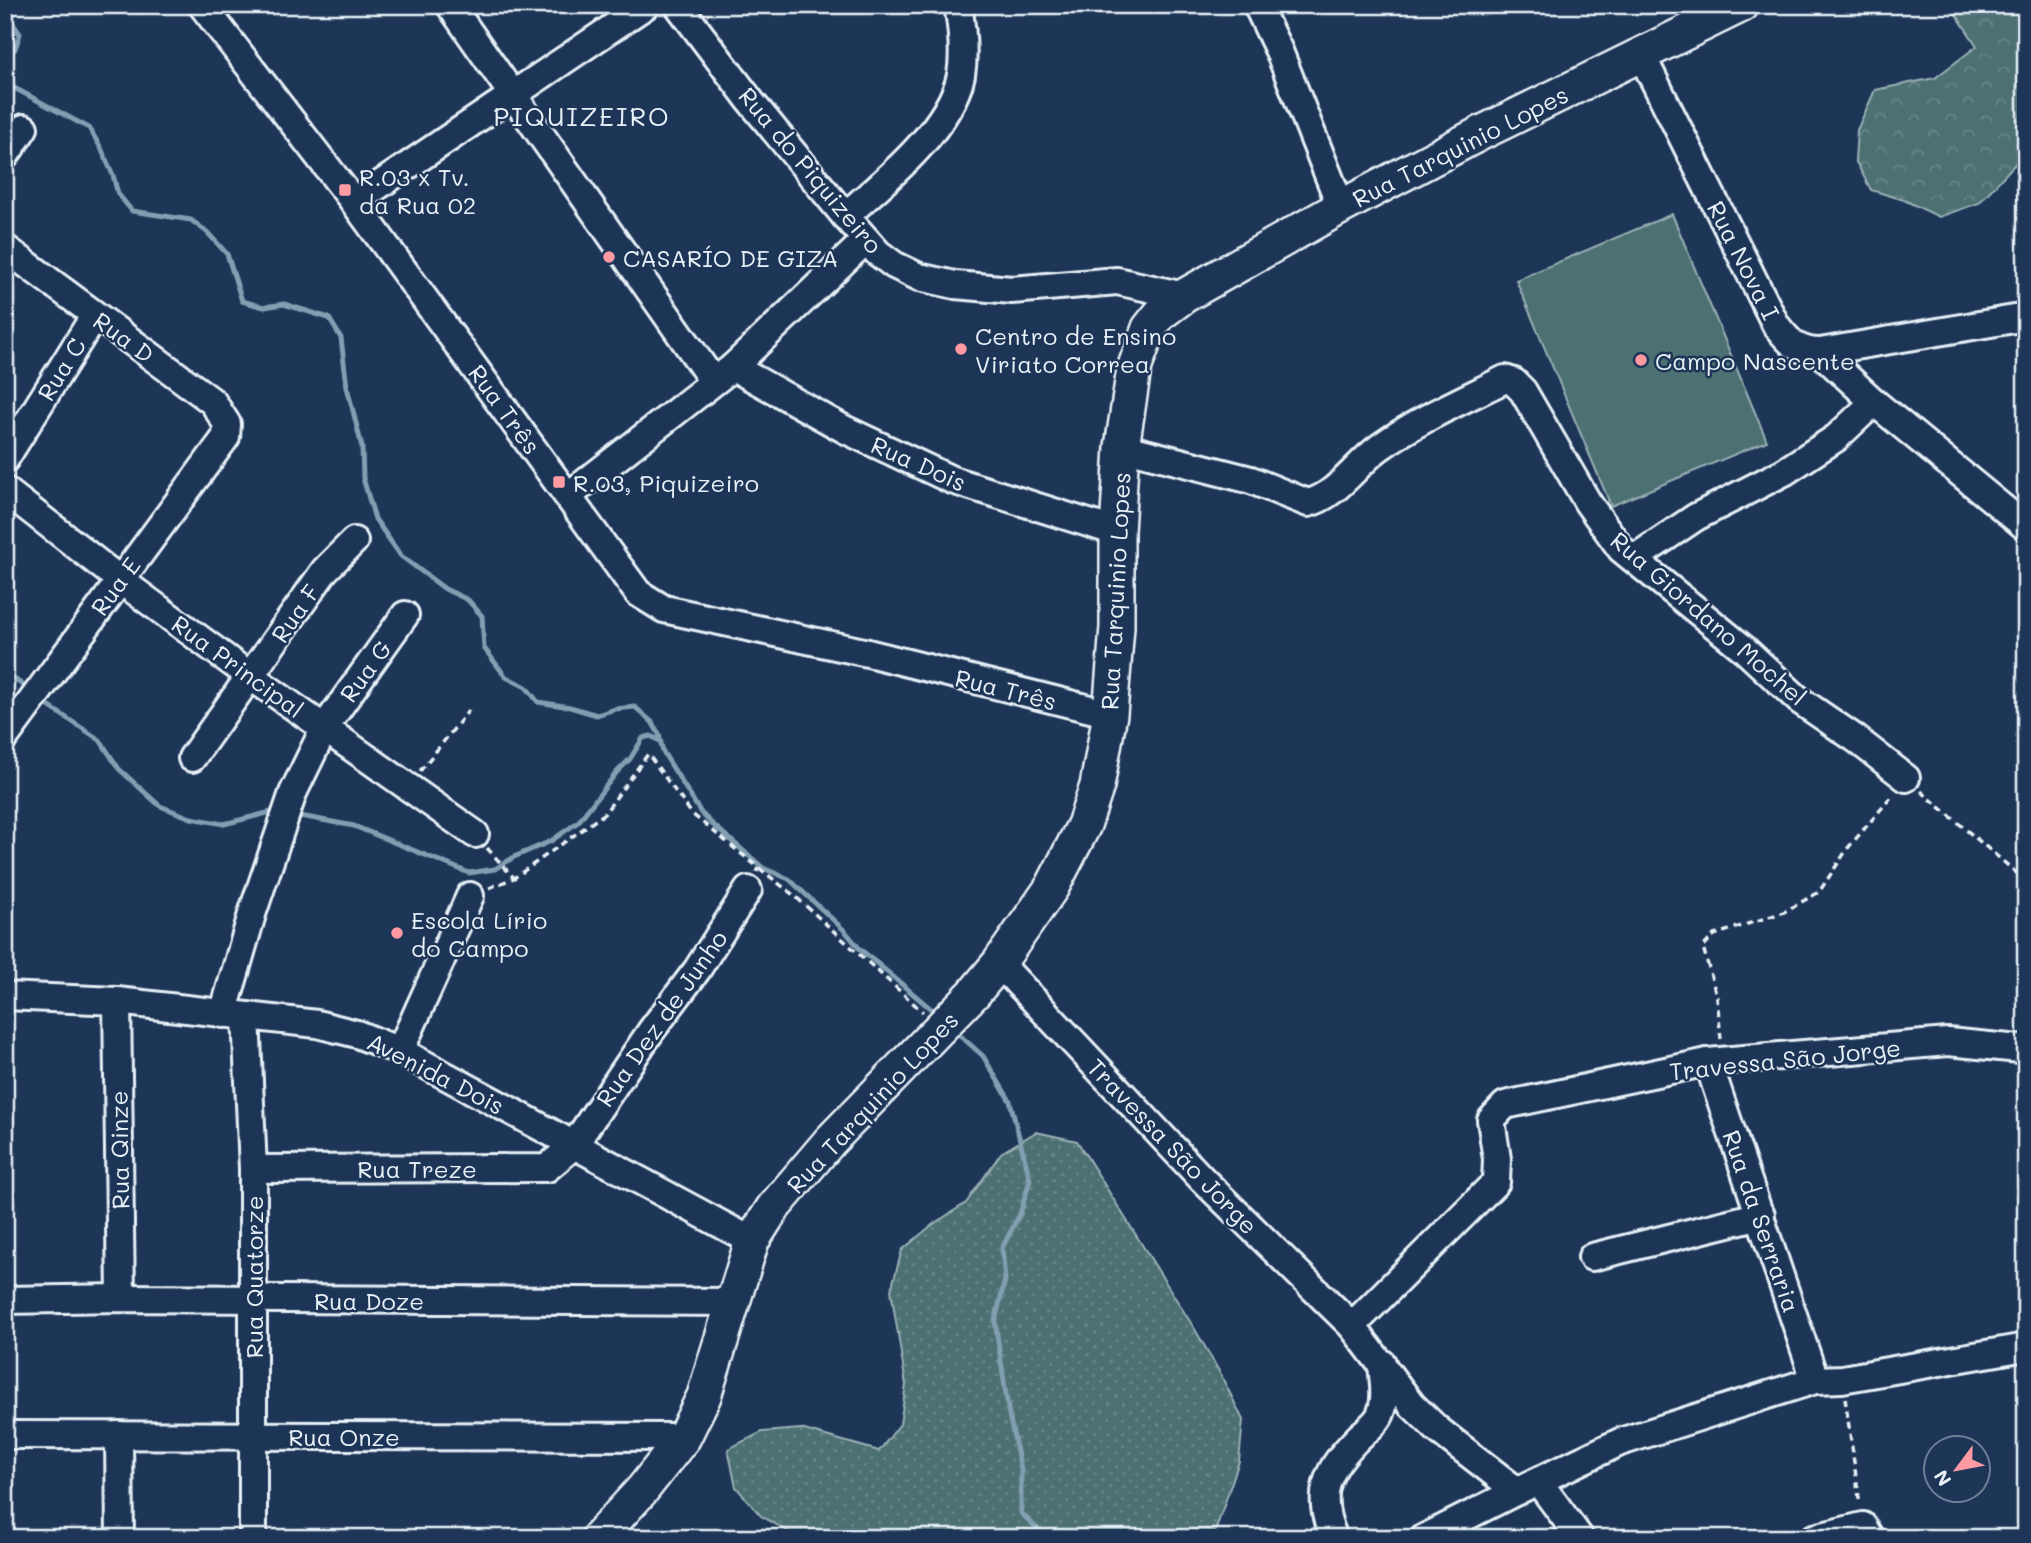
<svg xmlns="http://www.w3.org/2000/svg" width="2031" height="1543" viewBox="0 0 2031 1543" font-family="Mali,sans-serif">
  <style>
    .grass { fill: url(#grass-dots); stroke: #9ab1b6; stroke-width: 2 }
    .forest { fill: url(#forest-crowns); stroke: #9ab1b6; stroke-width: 2 }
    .pitch { fill: #4d7173; stroke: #9ab1b6; stroke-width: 2 }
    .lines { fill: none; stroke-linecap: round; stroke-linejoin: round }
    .stream { stroke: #829fb2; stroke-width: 5 }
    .minor-casing { stroke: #e8f1f8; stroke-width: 32 }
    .major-casing { stroke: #e8f1f8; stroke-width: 38 }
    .path { stroke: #e8f1f8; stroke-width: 3.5; stroke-dasharray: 7 5; stroke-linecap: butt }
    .minor { stroke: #1d3557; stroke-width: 26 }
    .major { stroke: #1d3557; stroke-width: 33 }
    .poi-dot { fill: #ff9aa2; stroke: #1d3557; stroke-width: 2.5 }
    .labels { text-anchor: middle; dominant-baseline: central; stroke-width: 5; stroke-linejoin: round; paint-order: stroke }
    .street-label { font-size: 24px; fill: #e8f1f8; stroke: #1d3557 }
    .poi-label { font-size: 24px; fill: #e8f1f8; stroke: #1d3557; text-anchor: start }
    .neighbourhood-label { font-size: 26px; letter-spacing: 2px; fill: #e8f1f8; stroke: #1d3557 }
  </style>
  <defs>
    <pattern id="grass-dots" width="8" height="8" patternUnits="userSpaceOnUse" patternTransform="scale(1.75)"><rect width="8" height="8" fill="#4d7173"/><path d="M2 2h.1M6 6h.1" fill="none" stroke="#678688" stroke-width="1.8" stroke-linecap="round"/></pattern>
    <pattern id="forest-crowns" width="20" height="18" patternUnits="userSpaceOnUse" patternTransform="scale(1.75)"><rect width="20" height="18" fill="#4d7173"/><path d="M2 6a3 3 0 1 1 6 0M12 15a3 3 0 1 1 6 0" fill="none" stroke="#678688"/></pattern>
  </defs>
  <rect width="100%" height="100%" fill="#1d3557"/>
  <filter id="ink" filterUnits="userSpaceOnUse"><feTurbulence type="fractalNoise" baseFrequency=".0143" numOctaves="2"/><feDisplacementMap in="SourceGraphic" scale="14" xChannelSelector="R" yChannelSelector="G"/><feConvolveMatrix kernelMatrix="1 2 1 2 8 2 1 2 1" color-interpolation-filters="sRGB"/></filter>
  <g filter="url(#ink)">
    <polygon class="grass" points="1036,1132 1077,1141 1196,1331 1220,1373 1243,1420 1239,1461 1213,1538 800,1538 761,1516 736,1487 728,1449 762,1432 801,1429 879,1451 900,1424 906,1385 891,1290 902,1250 932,1225 966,1203 1001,1153"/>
    <polygon class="forest" points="1950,5 2026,5 2026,152 1979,203 1939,217 1904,200 1871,190 1855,160 1857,130 1875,90 1935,78 1977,46"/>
    <polygon class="pitch" points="1672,214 1767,441 1611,506 1516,280"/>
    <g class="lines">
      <g class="stream">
        <polyline points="5,12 20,34 15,49 5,56"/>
        <polyline points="5,83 89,128 101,148 113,175 118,194 132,211 191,220 207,232 227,254 242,301 264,307 284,304 329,318 341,338 347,387 362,447 363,478 375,519 401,556 445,589 468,600 482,616 484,648 506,677 526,687 538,702 570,707 597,715 615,709 635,707 652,722 659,734 663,752 701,813 711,823 763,868 789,879 845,931 860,949 937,1014"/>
        <polyline points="5,672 24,686"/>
        <polyline points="47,705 100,740 119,769 160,806 191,818 224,824 279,810"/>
        <polyline points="295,815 354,826 469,873 495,869 514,857 551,841 578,822 617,772 630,759 643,738 651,736 660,741"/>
        <polyline points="954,1030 983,1056 1010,1101 1030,1180 1020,1214 1002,1248 1005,1280 995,1321 1009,1415 1021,1470 1021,1513 1047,1538"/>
      </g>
      <g class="minor-casing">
        <g id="minor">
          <polyline points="202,5 354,202 638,593 664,609 868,653 1110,714"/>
          <polyline points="450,5 713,381"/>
          <polyline points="678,5 752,103 845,216 878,253 894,265 919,277 955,285 1012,290 1117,281 1184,296"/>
          <polyline points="1257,5 1279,51 1341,207"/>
          <path d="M1641 54 1776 325C1789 342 1798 352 1820 352L2026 317"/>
          <polyline points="5,156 24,128"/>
          <polyline points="354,202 646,5"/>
          <path d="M845 216C884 182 950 129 961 75 965 52 962 28 958 5"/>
          <polyline points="5,248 213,402 227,424 226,437 5,737"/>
          <polyline points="1820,352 1874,402 2026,527"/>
          <polyline points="733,367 844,429 952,480 1117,532"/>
          <path d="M1122 447 1251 480 1308 503C1337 496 1356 464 1380 447 1419 419 1463 400 1505 379L1514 382 1523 391 1588 503 1621 549 1744 649 1799 700 1856 739 1906 778"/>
          <polyline points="5,459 95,315"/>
          <polyline points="5,490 120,580 250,676 475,834"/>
          <polyline points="568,496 733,367 866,240"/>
          <polyline points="1635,558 1696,517 1784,472 1836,438 1874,402"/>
          <polyline points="192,758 325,570 354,541"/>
          <polyline points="999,963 1203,1180 1352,1326 1412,1405 1437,1429 1517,1491"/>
          <polyline points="5,996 117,1001 317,1024 357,1034 400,1051 752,1241"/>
          <polyline points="117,1001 121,1298"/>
          <polyline points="223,1014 253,911 293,793 325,727 405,615"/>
          <polyline points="246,1016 253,1169 253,1538"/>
          <polyline points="400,1051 470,896"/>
          <polyline points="1708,1062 1815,1380"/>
          <polyline points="253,1169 547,1168 574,1145 651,1031 697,970 748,890"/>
          <polyline points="1592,1257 1761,1215"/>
          <polyline points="5,1300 121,1298 733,1302"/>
          <polyline points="1352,1326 1496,1182 1497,1159 1491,1120 1505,1105 1708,1062 1948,1042 2020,1049"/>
          <polyline points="5,1435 684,1437"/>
          <polyline points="119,1435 120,1538"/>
          <polyline points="1538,1481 1580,1538"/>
          <path d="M1334 1538C1314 1493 1327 1469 1360 1436 1366 1431 1375 1424 1379 1417 1388 1401 1383 1380 1382 1363"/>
          <polyline points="1424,1538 1517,1491 1620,1442 1815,1380 1842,1379 2026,1347"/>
          <polyline points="1814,1538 1863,1526 1870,1538"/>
        </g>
      </g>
      <g class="major-casing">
        <polyline id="major" points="598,1538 643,1489 684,1437 704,1396 752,1241 773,1208 830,1141 974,993 999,963 1052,887 1084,825 1097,786 1110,714 1117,627 1117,532 1122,447 1134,369 1149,328 1161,313 1184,296 1341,207 1479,134 1742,5"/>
      </g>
      <g class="path">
        <polyline points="420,771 469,710"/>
        <polyline points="1921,791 2026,881"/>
        <polyline points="487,848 514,878"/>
        <polyline points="759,868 796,897 923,1012"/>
        <polyline points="489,888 514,878 604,814 648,754 692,814 759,868 757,872"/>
        <polyline points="1721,1039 1717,998 1703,947 1714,935 1784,912 1819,892 1848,848 1893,795"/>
        <polyline points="1845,1398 1860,1505"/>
      </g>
      <use href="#minor" class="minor"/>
      <use href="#major" class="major"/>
    </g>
  </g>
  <g class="poi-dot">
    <rect x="338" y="183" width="14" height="14" rx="3.5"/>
    <circle cx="609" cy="257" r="7"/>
    <circle cx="961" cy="349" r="7"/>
    <circle cx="1641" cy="360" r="7"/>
    <rect x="552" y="475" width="14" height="14" rx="3.5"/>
    <circle cx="397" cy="933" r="7"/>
  </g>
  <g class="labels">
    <g class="street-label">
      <text transform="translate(1460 146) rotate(-27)">Rua Tarquinio Lopes</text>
      <text transform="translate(811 170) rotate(50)">Rua do Piquizeiro</text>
      <text transform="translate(1744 260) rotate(63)">Rua Nova I</text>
      <text transform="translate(124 337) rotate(36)">Rua D</text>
      <text transform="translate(61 369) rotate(-58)">Rua C</text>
      <text transform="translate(505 409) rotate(54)">Rua Três</text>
      <text transform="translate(919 463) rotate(24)">Rua Dois</text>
      <text transform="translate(115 586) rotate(-54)">Rua E</text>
      <text transform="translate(1115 591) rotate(-87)">Rua Tarquinio Lopes</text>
      <text transform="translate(295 613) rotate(-55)">Rua F</text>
      <text transform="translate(1709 618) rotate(41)">Rua Giordano Mochel</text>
      <text transform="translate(238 666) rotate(36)">Rua Principal</text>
      <text transform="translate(365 671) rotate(-54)">Rua G</text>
      <text transform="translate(1006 689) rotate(14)">Rua Três</text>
      <text transform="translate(661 1018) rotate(-55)">Rua Dez de Junho</text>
      <text transform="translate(1785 1059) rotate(-6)">Travessa São Jorge</text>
      <text transform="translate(436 1073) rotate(27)">Avenida Dois</text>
      <text transform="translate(872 1102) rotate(-47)">Rua Tarquinio Lopes</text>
      <text transform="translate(1173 1146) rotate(46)">Travessa São Jorge</text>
      <text transform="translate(119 1150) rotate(-91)">Rua Qinze</text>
      <text x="417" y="1168">Rua Treze</text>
      <text transform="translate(1762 1221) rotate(71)">Rua da Serraria</text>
      <text transform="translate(253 1277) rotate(-90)">Rua Quatorze</text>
      <text x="369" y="1300">Rua Doze</text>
      <text x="344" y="1436">Rua Onze</text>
    </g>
    <g class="poi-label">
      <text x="359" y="176">R.03 x Tv.<tspan x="359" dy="28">da Rua 02</tspan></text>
      <text x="623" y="257">CASARÍO DE GIZA</text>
      <text x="975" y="335">Centro de Ensino<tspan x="975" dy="28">Viriato Correa</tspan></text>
      <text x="1655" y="360">Campo Nascente</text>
      <text x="573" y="482">R.03, Piquizeiro</text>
      <text x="411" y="919">Escola Lírio<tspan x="411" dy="28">do Campo</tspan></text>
    </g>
    <g class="neighbourhood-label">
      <text x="582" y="116">PIQUIZEIRO</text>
    </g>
  </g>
  <rect width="2031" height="1543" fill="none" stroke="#1d3557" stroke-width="28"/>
  <rect x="14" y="14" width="2003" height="1515" fill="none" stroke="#e8f1f8" stroke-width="2.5" filter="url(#ink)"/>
  <g transform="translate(1957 1469) rotate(238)"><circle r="33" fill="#1d3557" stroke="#6e8097" stroke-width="2"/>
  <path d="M0-5L12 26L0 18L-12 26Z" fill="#ff9aa2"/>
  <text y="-10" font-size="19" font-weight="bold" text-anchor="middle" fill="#e8f1f8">N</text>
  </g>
</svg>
